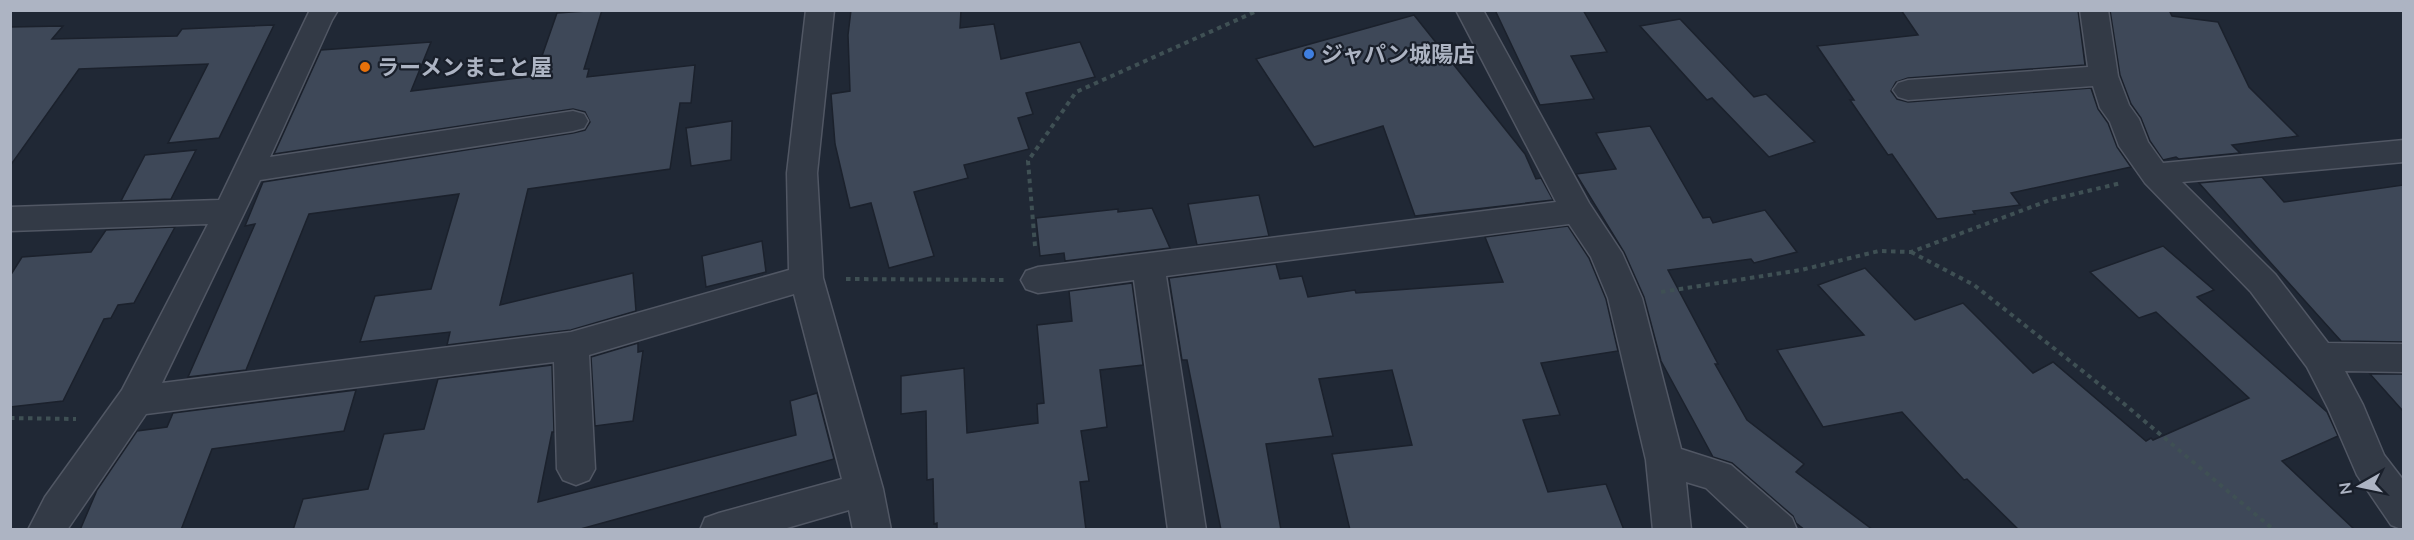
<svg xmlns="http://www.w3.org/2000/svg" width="2414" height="540" viewBox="0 0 2414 540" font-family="Mulish,'Noto Sans JP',sans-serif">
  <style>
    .building { fill: #3e4858; stroke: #1b212c; stroke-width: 1.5 }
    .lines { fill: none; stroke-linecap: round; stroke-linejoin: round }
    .street-casing { stroke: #515764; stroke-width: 3 }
    .path { stroke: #3f5054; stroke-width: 4; stroke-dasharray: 4.5 4.5; stroke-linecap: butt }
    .street { fill: #333a46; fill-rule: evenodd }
    .shop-dot { fill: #3f7fe0; stroke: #191f2a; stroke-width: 2 }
    .food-dot { fill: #e8710a; stroke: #191f2a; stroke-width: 2 }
    .labels { text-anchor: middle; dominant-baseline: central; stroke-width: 4.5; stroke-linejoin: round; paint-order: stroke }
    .poi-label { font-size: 22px; font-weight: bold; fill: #adb4c3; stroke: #191f2a; text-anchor: start }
  </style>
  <rect width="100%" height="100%" fill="#202835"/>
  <g class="building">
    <polygon points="602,10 584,69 589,69 587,77 695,65 691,103 680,103 670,169 528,189 500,305 633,273 636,311 571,330 447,345 450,332 360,342 375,296 431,289 459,194 309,214 246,370 188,377 255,224 245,226 263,182 573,133 585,130 590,122 585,112 573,109 274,154 321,50 431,42 411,91 535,76 557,13"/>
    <polygon points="851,10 961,10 960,28 994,24 1001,59 1080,42 1095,77 1026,93 1033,114 1018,118 1029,149 964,165 968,178 914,192 934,256 889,268 871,203 850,208 835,144 831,94 850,91 848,35"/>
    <polygon points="1495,10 1583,10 1607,52 1571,56 1594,99 1540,105"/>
    <polygon points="1901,10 2078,10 2085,65 1908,78 1896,82 1891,91 1897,99 1908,102 2091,88 2098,109 2108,123 2117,147 2131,167 2011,193 2020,205 1973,211 1975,214 1937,219 1892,154 1888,155 1850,100 1854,100 1817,46 1918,35"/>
    <polygon points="2110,10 2169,10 2172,16 2218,22 2249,87 2298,136 2232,145 2240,153 2179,159 2176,157 2163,160 2150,141 2141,118 2131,104 2120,75"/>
    <polygon points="1414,15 1525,154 1536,179 1541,178 1553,200 1415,216 1383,126 1314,147 1256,59"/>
    <polygon points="1680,19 1754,97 1766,94 1815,142 1769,157 1712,98 1707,100 1640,26"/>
    <polygon points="274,25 219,138 168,143 208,64 79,69 10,166 10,27 63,26 52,39 177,36 182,29"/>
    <polygon points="732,121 731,160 691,166 686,128"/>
    <polygon points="1650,126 1703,218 1710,217 1713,223 1765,210 1797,252 1754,263 1751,259 1668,270 1718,364 1715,364 1747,420 1804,464 1796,472 1873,530 1805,530 1796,523 1793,516 1732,463 1713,457 1661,361 1644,297 1624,252 1576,174 1616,169 1596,133"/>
    <polygon points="196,150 171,199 121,201 145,155"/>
    <polygon points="2262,177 2284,202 2403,185 2403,342 2341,341 2199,183"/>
    <polygon points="1259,195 1269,236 1197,245 1188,204"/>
    <polygon points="1152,208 1170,248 1065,261 1064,253 1040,256 1036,218 1118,209 1118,212"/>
    <polygon points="1568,226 1589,258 1606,299 1618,351 1541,363 1560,415 1523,420 1548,492 1606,484 1624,530 1350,530 1332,454 1412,445 1392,370 1319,379 1333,436 1266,444 1281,530 1221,530 1187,360 1182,360 1169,278 1276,264 1280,279 1302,276 1308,297 1355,290 1356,293 1503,282 1485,237"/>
    <polygon points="175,227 134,303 118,305 111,318 104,319 63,401 10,407 10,276 22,257 91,252 106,230"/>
    <polygon points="762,241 766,272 706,287 702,256"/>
    <polygon points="2163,246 2214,290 2197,297 2327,412 2338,436 2282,461 2355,530 2019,530 1967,479 1964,480 1902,412 1823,427 1777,350 1864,335 1818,285 1865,268 1915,320 1963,303 2033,373 2053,362 2146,441 2151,438 2153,440 2249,398 2156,312 2139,318 2090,272"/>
    <polygon points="1132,283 1143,365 1100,370 1107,427 1081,431 1089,481 1080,482 1086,530 937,530 937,523 934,524 933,479 927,480 926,411 901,414 901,376 964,368 967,433 1038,423 1037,404 1044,403 1037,325 1072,321 1069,291"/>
    <polygon points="638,343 638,352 643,351 633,421 595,426 591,357"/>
    <polygon points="552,365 554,432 552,432 538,502 796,435 790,401 817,393 834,459 577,530 293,530 303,499 368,489 384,434 424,429 438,379"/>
    <polygon points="2370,374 2403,374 2403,411"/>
    <polygon points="356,390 344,431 212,449 181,530 80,530 97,490 137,431 167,427 173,413"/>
  </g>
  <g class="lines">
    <g class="street-casing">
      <g id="street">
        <polygon points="310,10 338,10 332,20 270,157 573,111 584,114 588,121 584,128 573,131 260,180 162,383 571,332 789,270 787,173 806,10 834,10 817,173 823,278 883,489 891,530 853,530 849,510 780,530 700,530 705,518 719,513 842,479 794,294 589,355 595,469 589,480 576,485 563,480 557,469 554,362 146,414 67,530 28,530 45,497 122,390 208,224 10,231 10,207 219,200"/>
        <polygon points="1456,10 1483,10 1589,203 1622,253 1642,298 1681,449 1731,465 1792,518 1797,530 1751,530 1706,488 1686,482 1691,530 1653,530 1646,460 1608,298 1591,257 1569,224 1166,276 1206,530 1168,530 1134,280 1038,293 1026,289 1021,280 1026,271 1038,267 1556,202"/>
        <polygon points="2080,10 2108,10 2118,76 2129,105 2139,119 2148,142 2163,163 2404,140 2404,162 2182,182 2275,274 2328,343 2404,344 2404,372 2345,371 2363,405 2384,455 2404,481 2404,530 2391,525 2357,475 2328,408 2307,367 2251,292 2145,183 2119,146 2110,122 2100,108 2093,86 1908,100 1898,97 1893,90 1898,83 1908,80 2088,67"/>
      </g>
    </g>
    <g class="path">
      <polyline points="1035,246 1028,161 1076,92 1259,10"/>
      <polyline points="1911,252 1974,285 2123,403 2274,530"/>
      <polyline points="846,279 1004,280"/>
      <polyline points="1661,292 1801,270 1879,251 1911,252 2050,200 2121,183"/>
      <polyline points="10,418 76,419"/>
    </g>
    <use href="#street" class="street"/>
  </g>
  <circle class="shop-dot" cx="1309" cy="54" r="6"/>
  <circle class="food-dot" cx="365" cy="67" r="6"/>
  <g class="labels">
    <g class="poi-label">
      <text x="1321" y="54">ジャパン城陽店</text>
      <text x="377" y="67">ラーメンまこと屋</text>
    </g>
  </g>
  <rect width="2414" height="540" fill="none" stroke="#adb4c3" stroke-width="24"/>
  <g transform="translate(2360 486) rotate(261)" stroke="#191f2a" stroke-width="4.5" paint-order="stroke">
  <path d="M0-4.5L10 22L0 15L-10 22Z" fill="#adb4c3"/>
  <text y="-9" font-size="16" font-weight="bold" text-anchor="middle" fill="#adb4c3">N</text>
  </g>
</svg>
